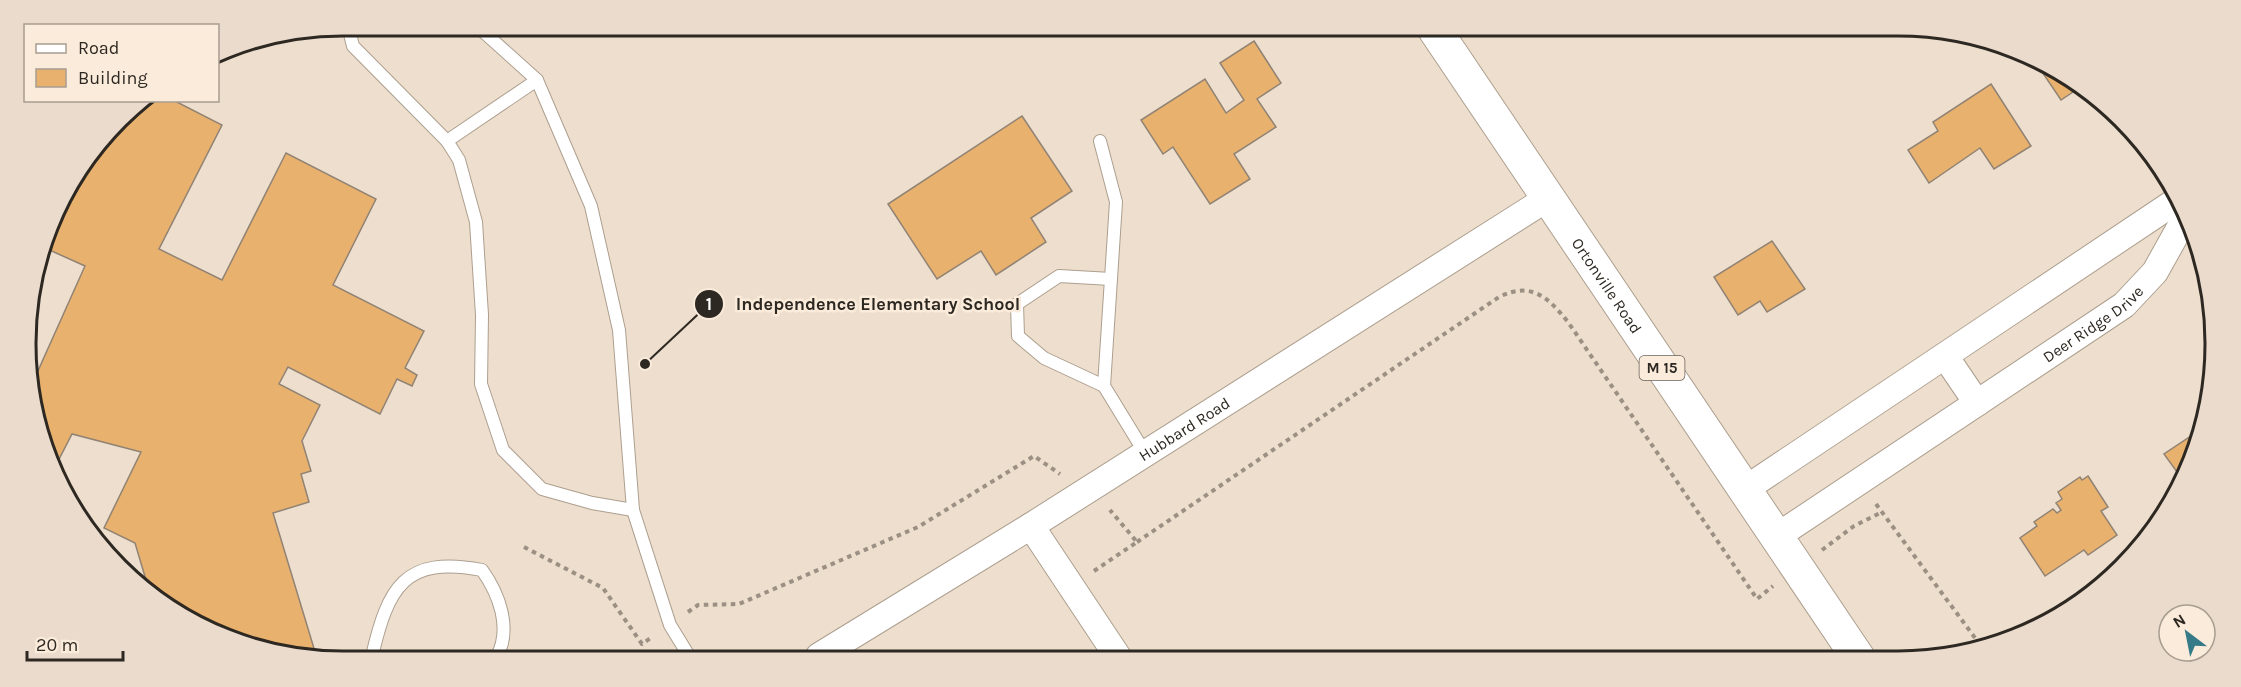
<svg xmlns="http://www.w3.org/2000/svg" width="2241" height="687" viewBox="0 0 2241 687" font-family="Karla,sans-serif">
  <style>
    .building { fill: #e9b16e; stroke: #918374; stroke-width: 1.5 }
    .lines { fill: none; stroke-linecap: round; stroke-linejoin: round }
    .lane-casing { stroke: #ad9f8f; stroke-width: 14 }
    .street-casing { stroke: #ad9f8f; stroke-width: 28 }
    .primary-casing { stroke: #ad9f8f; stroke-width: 35 }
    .path { stroke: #9b9083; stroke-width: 4; stroke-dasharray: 4.5 4.5; stroke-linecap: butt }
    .lane { stroke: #fff; stroke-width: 12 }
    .street { stroke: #fff; stroke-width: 26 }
    .primary { stroke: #fff; stroke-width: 33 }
    .labels { text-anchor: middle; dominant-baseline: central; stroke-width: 5; stroke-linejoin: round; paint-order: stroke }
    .shield { fill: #faebdb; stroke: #6a6259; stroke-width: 1.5 }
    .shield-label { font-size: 15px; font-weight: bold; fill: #2d2821 }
    .street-label { font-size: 16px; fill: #2d2821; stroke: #faebdb }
    .rim { fill: none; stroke: #2d2821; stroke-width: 3 }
    .leader { fill: none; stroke: #2d2821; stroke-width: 2 }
    .callout-dot { fill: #2d2821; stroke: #faebdb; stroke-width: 2 }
    .mark-label { font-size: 18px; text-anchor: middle; font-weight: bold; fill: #fff }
    .callout-label { font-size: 18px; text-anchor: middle; font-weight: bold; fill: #2d2821; stroke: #faebdb; stroke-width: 5; stroke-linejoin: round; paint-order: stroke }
  </style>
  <rect width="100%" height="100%" fill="#eddecd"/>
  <g class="building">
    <polygon points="1254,41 1281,83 1257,99 1276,127 1234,154 1250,179 1210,204 1173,147 1163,154 1141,120 1205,79 1226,113 1244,100 1220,63"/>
    <polygon points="2036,63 2074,79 2082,86 2061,100"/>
    <polygon points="1991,84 2031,146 1994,169 1980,148 1929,183 1908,150 1938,131 1933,122"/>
    <polygon points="140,100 173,100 222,125 159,249 222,280 286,153 376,199 333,285 424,331 405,368 417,375 412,386 397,379 380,414 288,367 279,384 320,405 302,441 311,471 301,474 309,502 273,513 316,655 281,655 167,608 149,590 135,543 104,528 141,452 72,434 55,467 36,425 33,382 85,266 45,248 58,203 90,162 93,164 103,145 134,105"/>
    <polygon points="1022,116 1072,191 1031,218 1046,242 996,275 981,251 937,279 888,204"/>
    <polygon points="1772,241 1805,289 1767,312 1760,301 1738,315 1714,277"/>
    <polygon points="2197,432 2199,434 2182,479 2164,454"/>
    <polygon points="2088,476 2108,507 2101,511 2117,535 2088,555 2084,550 2045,576 2020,538 2037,526 2034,522 2053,509 2057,513 2061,510 2056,503 2062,499 2058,492 2080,477 2082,480"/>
  </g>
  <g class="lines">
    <g class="lane-casing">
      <g id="lane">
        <polyline points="348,26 353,46 447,141 459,160 476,222 482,315 481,384 503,450 542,489 592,503 633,510"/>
        <polyline points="477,26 537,80 591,206 619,330 633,510 670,625 689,656"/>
        <polyline points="447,141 537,80"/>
        <polyline points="1100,141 1116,202 1104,386 1145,453"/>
        <polyline points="1104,386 1044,358 1018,336 1017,304 1059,276 1111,279"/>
        <path d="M372 656C388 588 404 555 482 570 499 594 512 628 497 656"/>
      </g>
    </g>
    <g class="street-casing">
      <g id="street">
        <polyline points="1945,356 1977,403"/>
        <polyline points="1744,490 2176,201"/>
        <polyline points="1031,526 1118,657"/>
        <path id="s1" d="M1776 537 2124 305 2155 272 2184 220"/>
        <path id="s2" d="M819 656 1031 526 1548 198"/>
      </g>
    </g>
    <g class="primary-casing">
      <g id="primary">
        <path id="s3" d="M1435 30 1859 659"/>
      </g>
    </g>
    <g class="path">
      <polyline points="1876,504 1981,646"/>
      <path d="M1137 542 1499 297C1531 281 1548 297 1568 322L1757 599 1773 586"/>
      <polyline points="524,547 603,588 642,644 652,637"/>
      <polyline points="1822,550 1854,526 1882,512"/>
      <polyline points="1094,571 1137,542 1110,510"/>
      <polyline points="688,612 698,605 739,604 918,527 1034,456 1060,474"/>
    </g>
    <use href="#lane" class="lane"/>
    <use href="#street" class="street"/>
    <use href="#primary" class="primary"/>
  </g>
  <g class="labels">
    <rect class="shield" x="1639.5" y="356" width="45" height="24" rx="4.5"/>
    <g class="shield-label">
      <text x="1662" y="368">M 15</text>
    </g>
    <g class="street-label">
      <text stroke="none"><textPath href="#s3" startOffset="308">Ortonville Road</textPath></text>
      <text stroke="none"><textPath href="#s1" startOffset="382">Deer Ridge Drive</textPath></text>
      <text stroke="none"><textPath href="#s2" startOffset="430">Hubbard Road</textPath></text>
    </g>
  </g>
  <path d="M0 0H2241V687H0ZM343 36H1898A307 307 0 0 1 2205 343V344A307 307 0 0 1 1898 651H343A307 307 0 0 1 36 344V343A307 307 0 0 1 343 36Z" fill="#eadbcc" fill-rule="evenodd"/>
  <path class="rim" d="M343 36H1898A307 307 0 0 1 2205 343V344A307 307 0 0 1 1898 651H343A307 307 0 0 1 36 344V343A307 307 0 0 1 343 36Z"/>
  <path class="leader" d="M645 364L709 304"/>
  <g class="callout-dot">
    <circle cx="645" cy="364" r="6"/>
    <circle cx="709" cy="304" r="15"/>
  </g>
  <g class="mark-label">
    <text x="709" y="310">1</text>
  </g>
  <g class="callout-label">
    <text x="878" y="310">Independence Elementary School</text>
  </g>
  <rect x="24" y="24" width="195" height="78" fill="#faebdb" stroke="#a89d91" stroke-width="1.5"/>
  <rect x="36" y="44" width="30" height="9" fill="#ffffff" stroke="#a89d91" stroke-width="1.5"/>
  <text x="78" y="54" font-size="18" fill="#2d2821">Road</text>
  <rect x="36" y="69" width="30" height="18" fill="#e9b16e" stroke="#a89d91" stroke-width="1.5"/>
  <text x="78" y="84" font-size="18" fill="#2d2821">Building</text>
  <g transform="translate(2187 633) rotate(328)"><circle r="28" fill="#faebdb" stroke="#a89d91" stroke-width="1.5"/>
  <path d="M0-4.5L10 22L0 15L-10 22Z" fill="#357a87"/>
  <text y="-9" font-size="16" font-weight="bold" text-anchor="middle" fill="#2d2821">N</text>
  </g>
  <path d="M27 651v9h96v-9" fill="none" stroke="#2d2821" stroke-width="3"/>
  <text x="36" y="651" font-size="18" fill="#2d2821" stroke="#faebdb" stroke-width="4.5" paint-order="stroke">20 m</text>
</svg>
